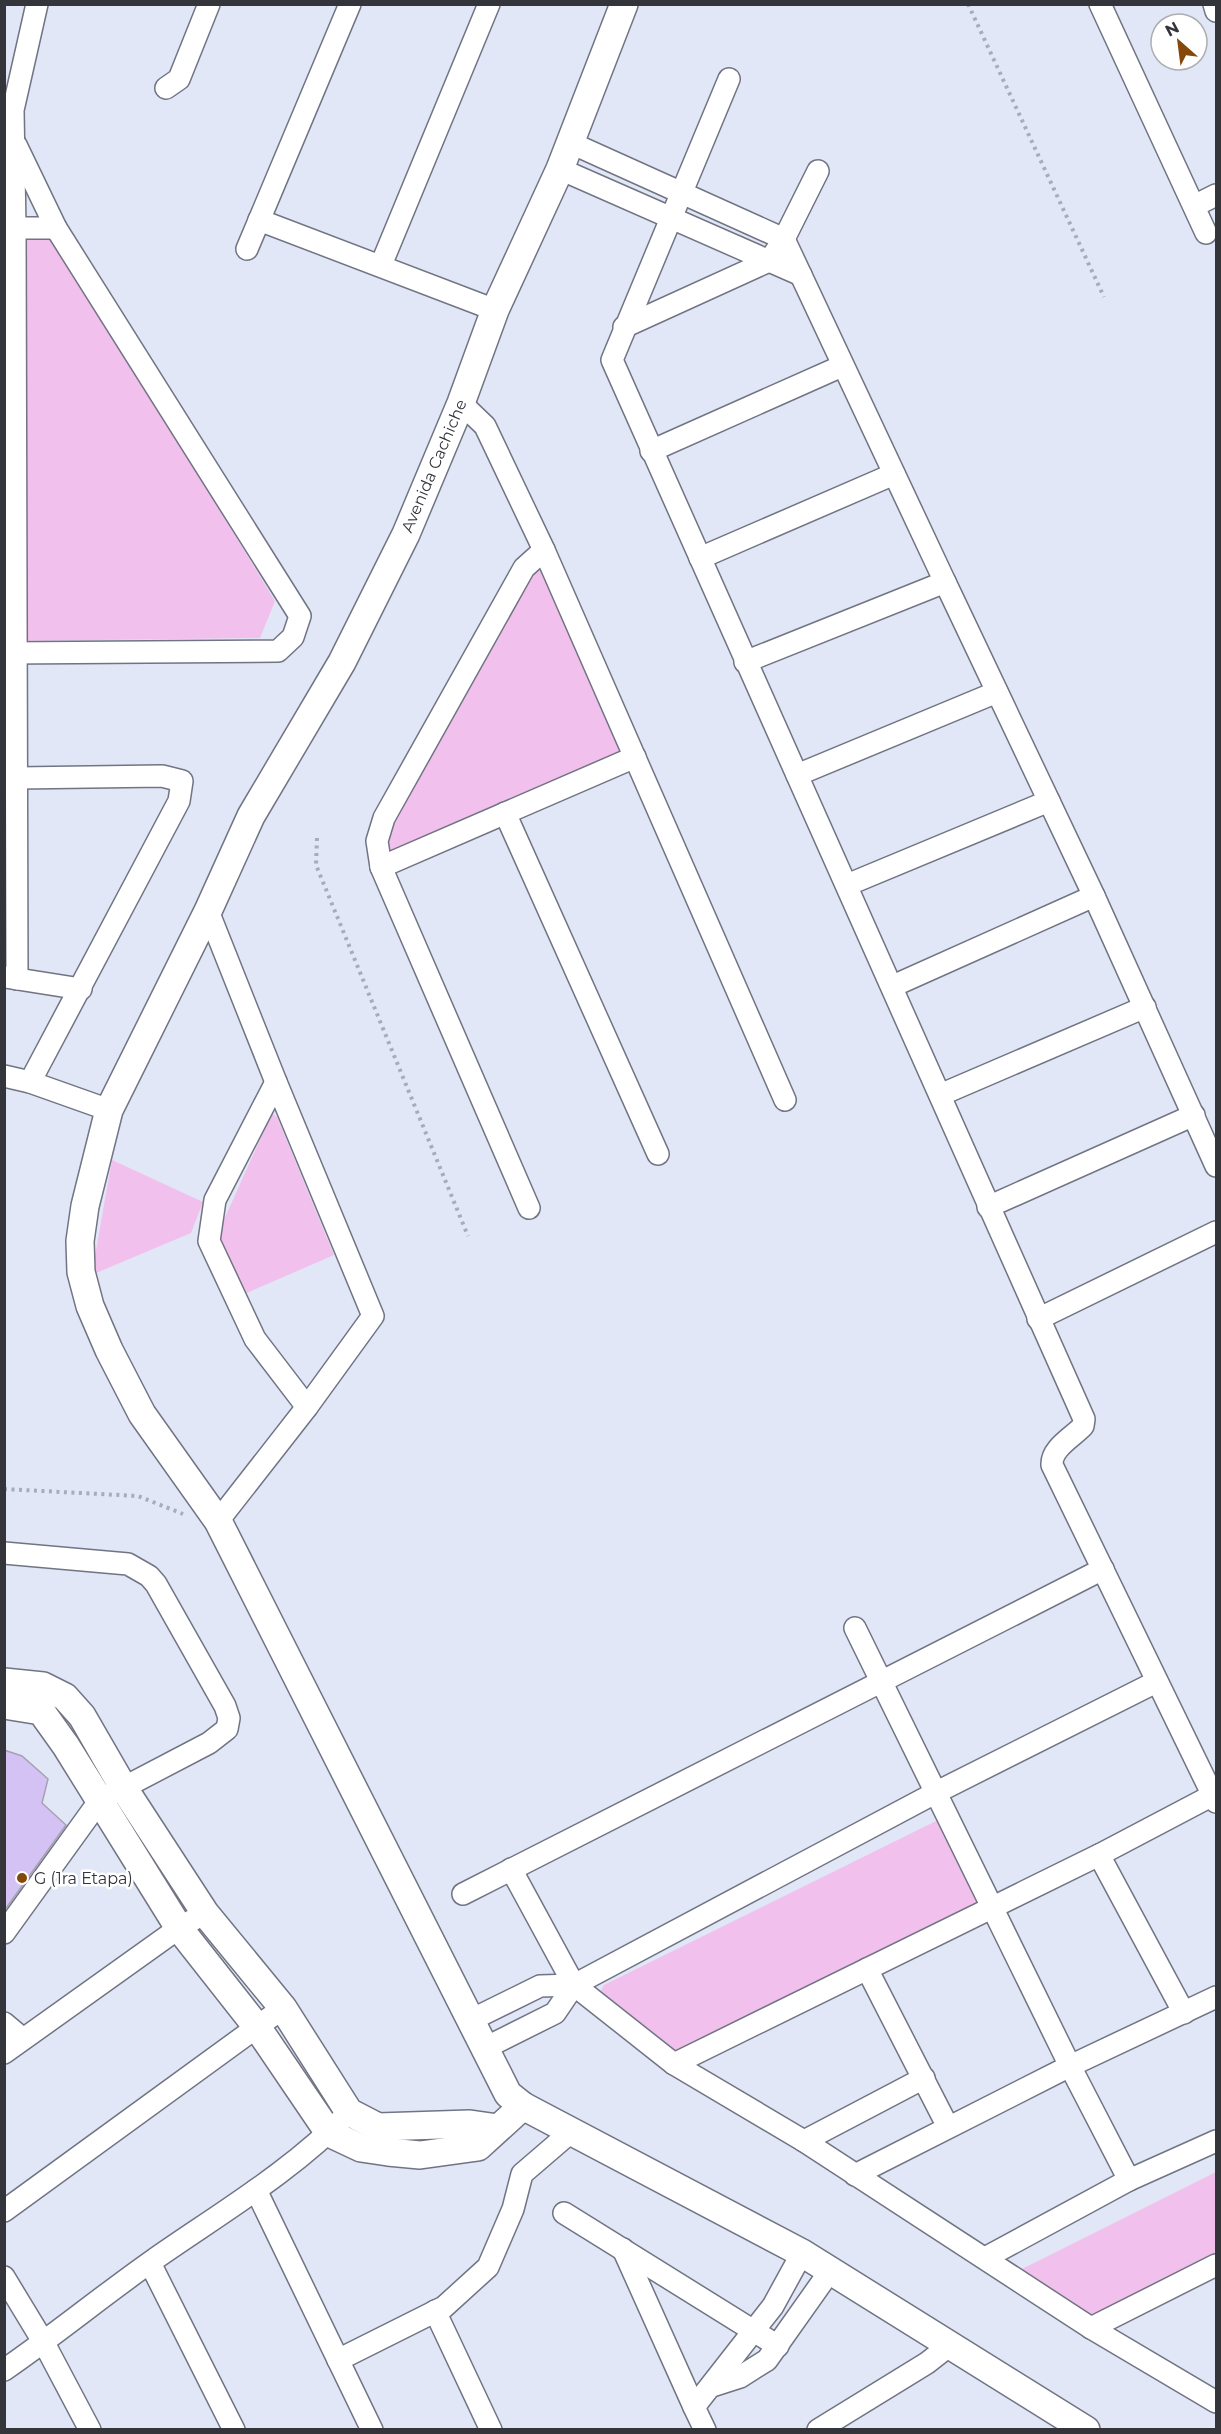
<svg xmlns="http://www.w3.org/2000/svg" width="1221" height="2434" viewBox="0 0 1221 2434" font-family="Montserrat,sans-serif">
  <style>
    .green { fill: #f2c0ec }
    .building { fill: #d4c2f5; stroke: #a7a2b2; stroke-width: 1.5 }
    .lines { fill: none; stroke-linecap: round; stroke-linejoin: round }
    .minor-casing { stroke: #707483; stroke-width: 24 }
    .tertiary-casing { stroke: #707483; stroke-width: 30 }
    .path { stroke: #a7acb8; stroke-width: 4; stroke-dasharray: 3 4.5; stroke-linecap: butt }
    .minor { stroke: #fff; stroke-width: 21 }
    .tertiary { stroke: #fff; stroke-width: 27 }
    .poi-dot { fill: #86470b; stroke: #fff; stroke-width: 2 }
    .labels { text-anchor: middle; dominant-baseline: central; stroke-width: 5; stroke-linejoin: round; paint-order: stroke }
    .street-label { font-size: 16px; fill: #33353b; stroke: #fff }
    .poi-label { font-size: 16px; fill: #33353b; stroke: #fff; text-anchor: start }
  </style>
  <rect width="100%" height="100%" fill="#e1e7f7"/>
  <g class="green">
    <polygon points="53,237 275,601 260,638 21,641 20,239"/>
    <polygon points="543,570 624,752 396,856 386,850 392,821 530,572"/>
    <polygon points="272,1113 277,1117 334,1255 242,1295 218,1233"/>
    <polygon points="112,1160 203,1202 191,1233 96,1273 95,1256"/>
    <polygon points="938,1820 985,1919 684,2065 598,1996 604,1985"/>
    <polygon points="1216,2172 1216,2273 1100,2330 1018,2271"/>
  </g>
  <polygon class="building" points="4,1750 22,1756 48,1779 42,1803 66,1825 4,1911"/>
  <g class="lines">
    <g class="minor-casing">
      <g id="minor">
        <polyline points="1100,4 1206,233"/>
        <polyline points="1214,4 1216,11"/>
        <path d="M729 79 612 360 1084 1419 1083 1426C1073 1437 1051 1448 1052 1465L1216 1802"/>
        <polyline points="166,88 179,79 209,4"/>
        <polyline points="571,143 784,239 945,582"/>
        <polyline points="560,169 801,275"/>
        <polyline points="1194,206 1216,195"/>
        <polyline points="259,220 495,310"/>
        <polyline points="4,228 56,228"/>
        <polyline points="247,249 350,4"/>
        <polyline points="381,265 489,4"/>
        <polyline points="624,327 769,261 784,239 818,171"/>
        <polyline points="461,403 485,426 544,550 785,1100"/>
        <polyline points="651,451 842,366"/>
        <polyline points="700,558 894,474"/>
        <polyline points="4,653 278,651 293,637 300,616 56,228 16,145"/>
        <polyline points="745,662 945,582 1094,896"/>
        <polyline points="797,775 997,692"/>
        <polyline points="17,778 162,776 182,781 179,801 30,1082"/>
        <polyline points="505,813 658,1154"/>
        <polyline points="381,867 635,757"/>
        <polyline points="847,885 1049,801"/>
        <polyline points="208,911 276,1082 373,1316 307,1407 218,1521"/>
        <polyline points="5,977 81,989"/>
        <polyline points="17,979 15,228 13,110 37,4"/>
        <polyline points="893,986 1094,896 1216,1166"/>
        <polyline points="4,1076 30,1082 109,1110"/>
        <polyline points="276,1082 215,1200 209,1241 255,1339 307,1407"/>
        <polyline points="940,1095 1145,1007"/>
        <polyline points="988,1207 1194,1115"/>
        <polyline points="529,1208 381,867 377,841 384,818 524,568 544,550"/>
        <polyline points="1038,1319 1216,1232"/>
        <polyline points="4,1553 128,1564 149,1576 156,1584 225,1706 229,1718 227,1729 209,1743 100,1800 4,1933"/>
        <polyline points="855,1628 1070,2066 1129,2180"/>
        <polyline points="1099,1855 1184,2013"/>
        <polyline points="511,1869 574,1985 674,2064 804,2141 1091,2328 1216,2402"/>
        <polyline points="463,1894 1103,1569"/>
        <polyline points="867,1969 948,2127"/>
        <polyline points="473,2019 540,1986 574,1985 935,1793 1156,1682"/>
        <polyline points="4,2023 23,2039"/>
        <polyline points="487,2047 555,2013 574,1985"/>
        <polyline points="4,2053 179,1928 205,1913"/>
        <polyline points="674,2064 1099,1855 1213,1795"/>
        <polyline points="804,2141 924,2078"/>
        <polyline points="855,2175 1070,2066 1216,1997"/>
        <polyline points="256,2190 372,2430"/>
        <polyline points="4,2211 283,2008"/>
        <polyline points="564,2213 778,2346"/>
        <polyline points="623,2249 694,2407"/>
        <polyline points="985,2258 1129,2180 1216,2141"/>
        <polyline points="150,2263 234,2430"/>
        <polyline points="4,2277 44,2343 90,2430"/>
        <polyline points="435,2311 491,2430"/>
        <polyline points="1091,2328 1216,2265"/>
        <polyline points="338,2360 444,2307 488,2267 513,2209 522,2174 572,2131"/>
        <path d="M4 2370C55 2335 102 2296 152 2261 219 2214 293 2171 349 2112"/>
        <polyline points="712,2386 740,2377 767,2360 830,2271"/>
        <polyline points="705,2430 694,2407 773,2306 802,2253"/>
        <polyline points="818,2430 927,2363 950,2345"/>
      </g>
    </g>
    <g class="tertiary-casing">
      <g id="tertiary">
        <polyline points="624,4 560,169 495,310 461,403 406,534 342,662 251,816 208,911 109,1110 85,1206 80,1241 81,1272 90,1306 109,1350 142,1414 218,1521 508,2094 523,2106 802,2253 1086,2430"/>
        <polyline points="4,1682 43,1686 65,1697 82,1716 123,1787 205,1913 283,2008 349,2112 378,2127 470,2124 498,2128"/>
        <polyline points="4,1705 41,1711 66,1746 179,1928 257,2027 329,2133 361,2148 388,2152 420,2155 478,2147 523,2106"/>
      </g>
    </g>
    <g class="path">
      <polyline points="968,4 1104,297"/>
      <polyline points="317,838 316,865 468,1236"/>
      <polyline points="4,1489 138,1496 183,1514"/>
    </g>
    <use href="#minor" class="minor"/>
    <use href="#tertiary" class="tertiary"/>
  </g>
  <circle class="poi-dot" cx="22" cy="1878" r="6"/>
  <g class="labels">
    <g class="street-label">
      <text transform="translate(434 466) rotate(-67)">Avenida Cachiche</text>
    </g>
    <g class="poi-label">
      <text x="34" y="1878">G (1ra Etapa)</text>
    </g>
  </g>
  <rect width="1221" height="2434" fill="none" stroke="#33353b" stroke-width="12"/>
  <g transform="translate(1179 42) rotate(332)"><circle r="28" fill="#ffffff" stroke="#adaeb1" stroke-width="1.5"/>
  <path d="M0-4.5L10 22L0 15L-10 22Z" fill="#86470b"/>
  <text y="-9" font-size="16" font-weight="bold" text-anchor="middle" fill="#33353b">N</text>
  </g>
</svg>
